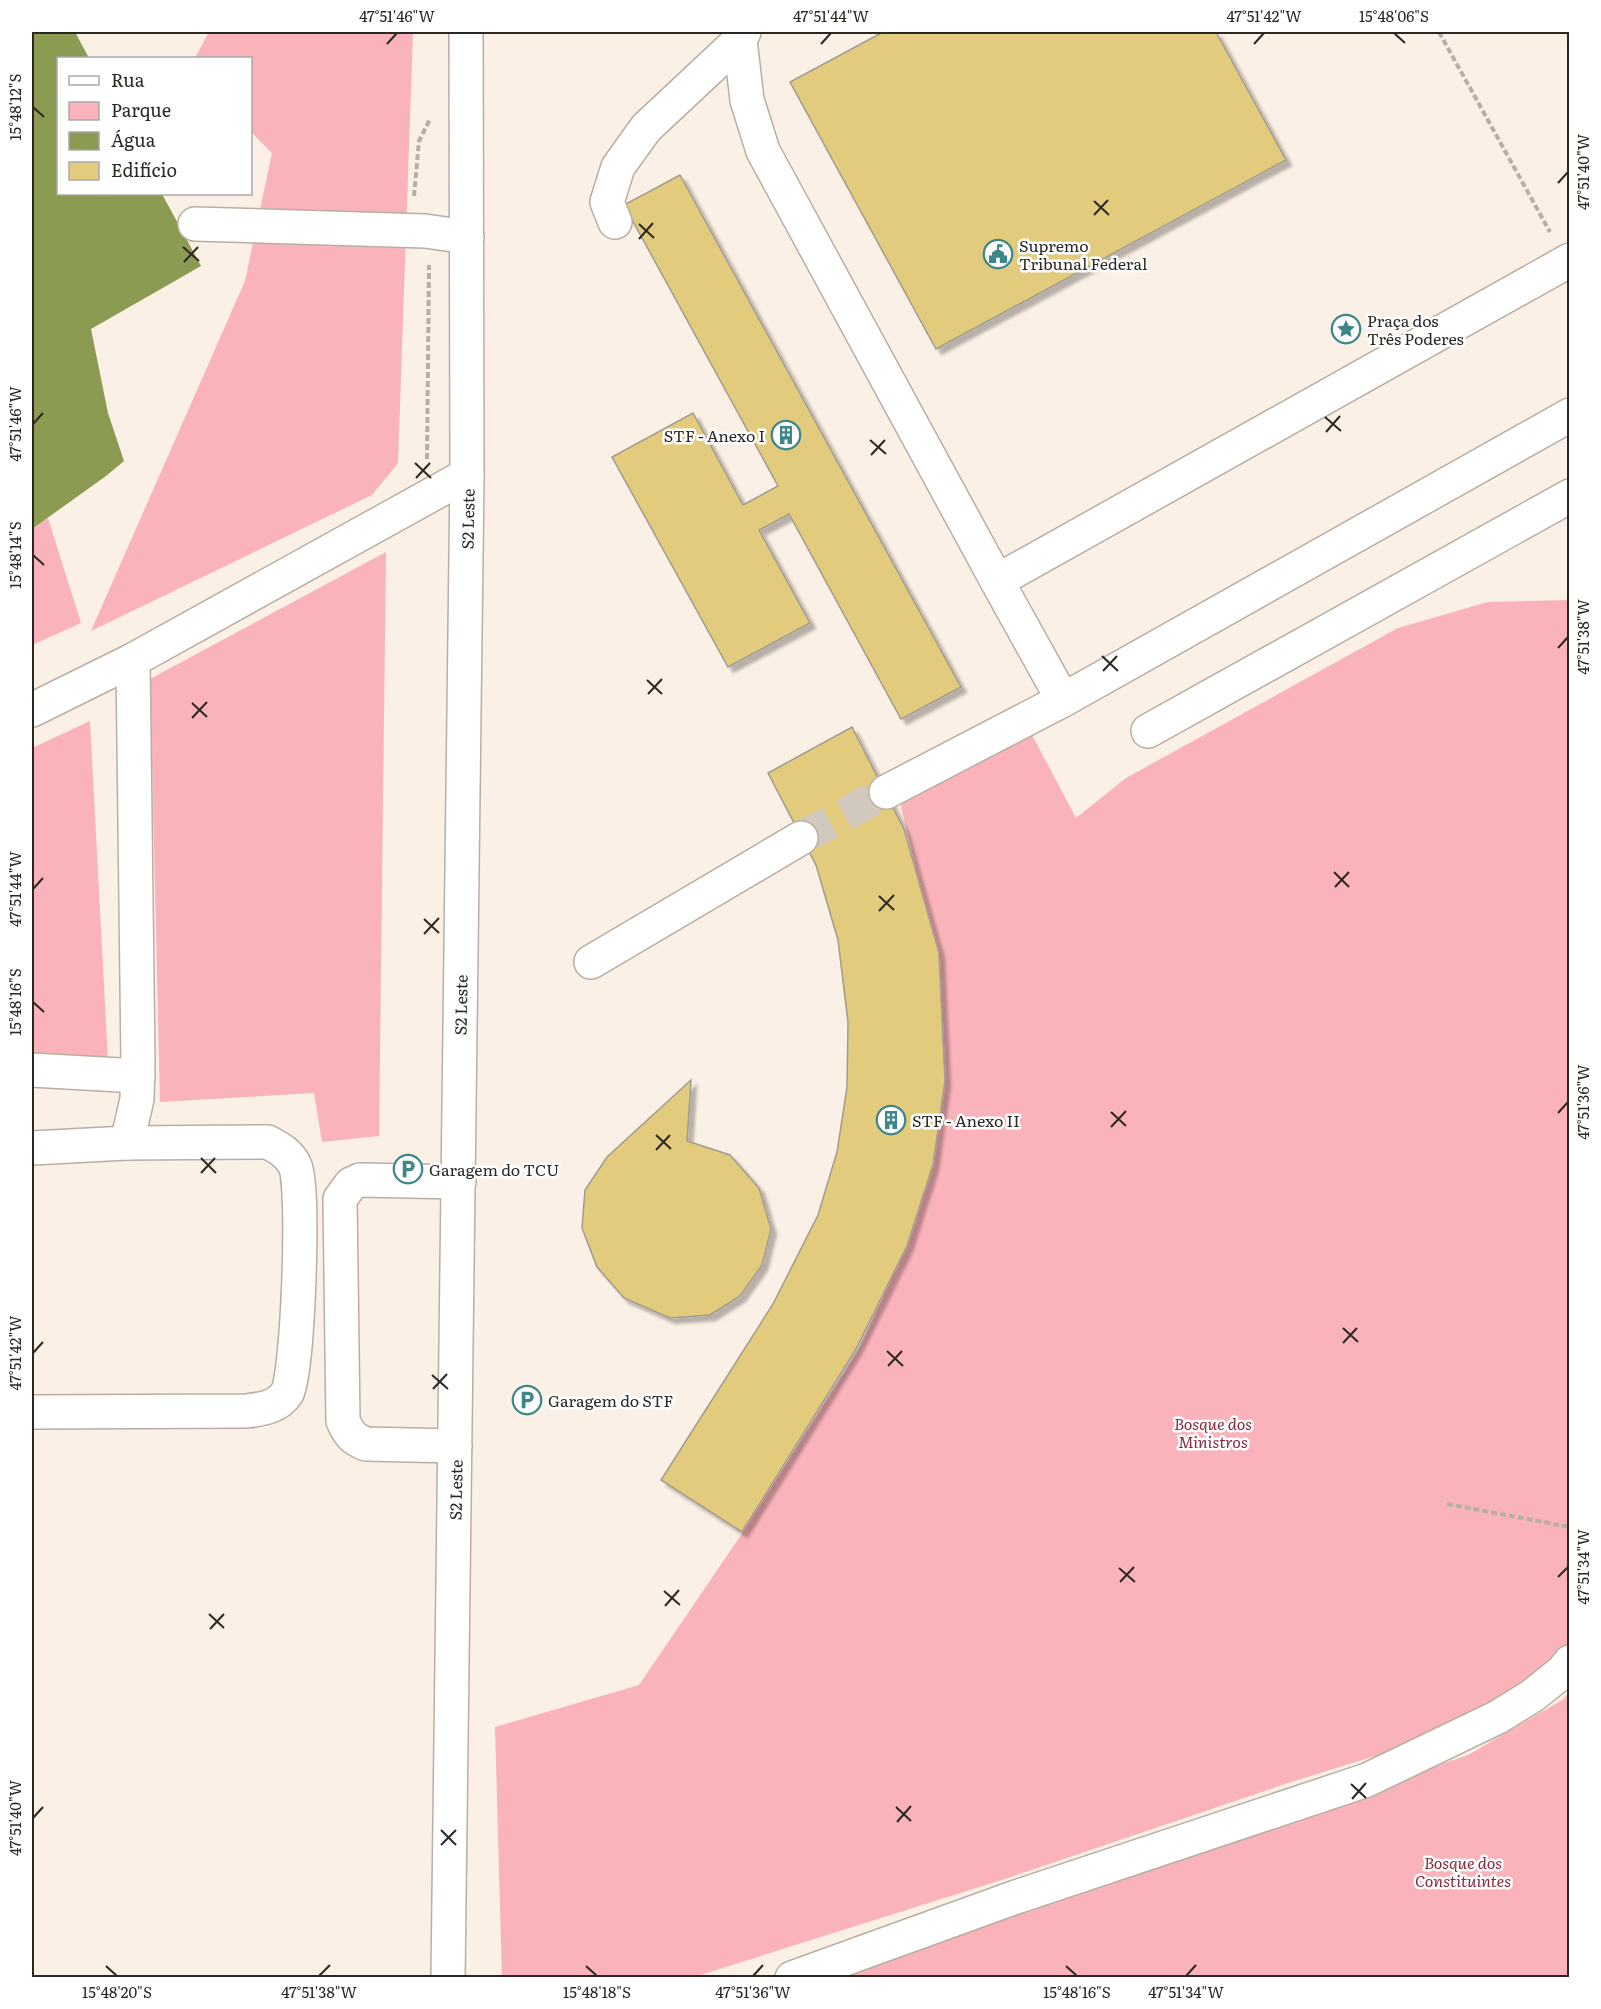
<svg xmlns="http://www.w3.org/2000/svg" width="1601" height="2009" viewBox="0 0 1601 2009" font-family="Literata,serif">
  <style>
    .green { fill: #fab3ba }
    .water { fill: #8b9c52 }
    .building { fill: #e2cb7d; stroke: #a09c8e; stroke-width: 1.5; filter: url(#shadow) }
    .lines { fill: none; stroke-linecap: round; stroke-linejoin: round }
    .minor-tunnel { stroke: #d1c8be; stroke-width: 33; stroke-dasharray: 33 16; stroke-linecap: butt }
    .minor-casing { stroke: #b9aea3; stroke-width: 36 }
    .major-casing { stroke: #b9aea3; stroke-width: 36 }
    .path { stroke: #b7aea5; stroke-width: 4; stroke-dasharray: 6 3; stroke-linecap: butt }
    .minor { stroke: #fff; stroke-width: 33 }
    .major { stroke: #fff; stroke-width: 33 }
    .ticks { fill: none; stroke: #2b2723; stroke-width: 2 }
    .labels { text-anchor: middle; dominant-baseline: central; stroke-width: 5; stroke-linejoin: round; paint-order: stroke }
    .poi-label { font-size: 16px; fill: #2b2723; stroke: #fff; text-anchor: start }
    .street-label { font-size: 16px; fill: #2b2723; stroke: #fff }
    .park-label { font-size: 16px; font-style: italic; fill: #89283c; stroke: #fff }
    .neatline { fill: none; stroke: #2b2723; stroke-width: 2 }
    .ticks-label { font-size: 15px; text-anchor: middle; fill: #2b2723 }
  </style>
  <defs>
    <filter id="shadow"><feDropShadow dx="5.5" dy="5.5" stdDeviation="1.5" flood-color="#0004"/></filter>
  </defs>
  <rect width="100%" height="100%" fill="#fbf0e5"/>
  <g class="green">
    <polygon points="209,32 413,32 398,463 372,495 91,631 245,281 272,153 251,132 250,58 195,58"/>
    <polygon points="48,518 81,623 32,645 32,529"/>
    <polygon points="386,552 379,1136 322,1142 314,1093 160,1102 150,679"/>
    <polygon points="1569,600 1570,1643 1559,1661 1498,1701 1388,1752 1285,1784 1011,1877 694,1977 502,1977 495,1727 639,1685 739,1538 859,1349 906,1247 937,958 900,802 1030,731 1076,818 1126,778 1398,628 1488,602"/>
    <polygon points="90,721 108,1061 32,1061 32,748"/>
    <polygon points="1569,1691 1569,1977 820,1978 1468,1755 1564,1699"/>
  </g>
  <polygon class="water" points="32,32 75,32 89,58 58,58 58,194 162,194 201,266 91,329 108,413 124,461 106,476 32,529"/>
  <g class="building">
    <polygon points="883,32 1216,32 1286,160 936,349 790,82"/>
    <polygon points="680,175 961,687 901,719 789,514 759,530 810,623 728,667 612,457 693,413 743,505 778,486 624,205"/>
    <polygon points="852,727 904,829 939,953 945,1081 933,1165 907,1246 856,1349 742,1532 661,1480 773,1304 818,1215 837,1152 847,1087 848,1022 838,940 816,865 768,773"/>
    <polygon points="691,1080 687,1141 730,1155 759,1188 771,1229 762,1265 740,1296 710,1315 670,1318 624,1298 597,1267 582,1228 585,1190 607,1157"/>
  </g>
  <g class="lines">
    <polyline class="minor-tunnel" points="801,838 886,792"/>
    <g class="minor-casing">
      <g id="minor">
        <polyline points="740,40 747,100 763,151 997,581 1570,260"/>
        <polyline points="615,222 607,202 618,167 646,128 740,40 744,32"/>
        <polyline points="195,224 425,231 467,237"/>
        <polyline points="997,581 1063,700 1570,415"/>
        <polyline points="32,710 133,660 467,475"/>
        <polyline points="1148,731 1570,496"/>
        <polyline points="886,792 1063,700"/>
        <polyline points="591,962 801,838"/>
        <polyline points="32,1070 138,1076"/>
        <polyline points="32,1148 127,1143"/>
        <path d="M32 1412 247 1411C262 1409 278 1407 287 1393 298 1375 305 1186 295 1166 290 1154 279 1148 268 1142L127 1143 137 1099 138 1063 133 660"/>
        <path d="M455 1446 366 1444C353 1439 349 1434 343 1421L340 1199 351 1184 360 1180 459 1182"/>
        <polyline points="792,1978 1016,1897 1367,1780 1498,1717 1532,1696 1562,1672 1570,1662"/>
      </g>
    </g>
    <g class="major-casing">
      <polyline id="major" points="448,1978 467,475 466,32"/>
    </g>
    <g class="path">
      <polyline points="1439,32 1550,232"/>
      <polyline points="414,196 419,141 430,119"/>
      <polyline points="427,459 429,265"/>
      <polyline points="1447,1504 1570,1527"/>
    </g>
    <use href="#minor" class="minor"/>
    <use href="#major" class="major"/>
  </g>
  <path class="ticks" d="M1394 33 1405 43M387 44 397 33M821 44 831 33M1254 44 1264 33M33 107 44 117M1558 183 1568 172M1094 201 1109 215M1094 215 1108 200M639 224 654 238M639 239 653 223M183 247 199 261M184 262 198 247M1325 417 1341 431M33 424 43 413M1326 432 1340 416M870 440 886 454M871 455 885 440M415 463 431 478M416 478 430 463M33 555 44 565M1558 648 1568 637M1102 656 1118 671M1103 671 1117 656M647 680 662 694M648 694 662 679M192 703 207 717M192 718 207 702M1334 872 1349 887M1335 887 1349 872M33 889 43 878M879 896 894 910M879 911 894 895M424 919 439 933M424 934 439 918M33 1002 44 1012M1111 1112 1126 1126M1558 1113 1568 1102M1111 1127 1126 1111M656 1135 671 1149M656 1150 670 1135M201 1158 216 1173M201 1173 215 1158M1343 1328 1358 1342M1343 1343 1357 1328M887 1351 903 1366M33 1353 43 1342M888 1366 902 1351M432 1375 448 1389M433 1389 447 1374M1119 1568 1135 1582M1558 1577 1568 1567M1120 1582 1134 1567M664 1591 680 1605M665 1606 679 1590M209 1614 224 1628M210 1629 224 1614M1351 1784 1366 1798M1352 1799 1366 1783M896 1807 911 1821M33 1818 43 1807M897 1822 911 1806M441 1830 456 1845M441 1845 456 1830M106 1966 117 1976M586 1966 597 1976M1066 1966 1077 1976M319 1976 330 1965M753 1976 763 1965M1186 1976 1196 1965"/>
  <defs>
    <g id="civic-ring" transform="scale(1.5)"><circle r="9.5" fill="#fff" stroke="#3d868a" stroke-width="1.5"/><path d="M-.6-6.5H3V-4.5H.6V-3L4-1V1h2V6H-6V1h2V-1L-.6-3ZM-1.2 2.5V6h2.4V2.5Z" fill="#3d868a"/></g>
    <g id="sight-ring" transform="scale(1.5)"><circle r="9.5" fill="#fff" stroke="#3d868a" stroke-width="1.5"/><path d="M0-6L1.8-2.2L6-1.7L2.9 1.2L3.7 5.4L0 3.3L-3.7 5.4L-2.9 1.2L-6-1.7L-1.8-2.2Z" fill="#3d868a"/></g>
    <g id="building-ring" transform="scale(1.5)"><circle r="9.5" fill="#fff" stroke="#3d868a" stroke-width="1.5"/><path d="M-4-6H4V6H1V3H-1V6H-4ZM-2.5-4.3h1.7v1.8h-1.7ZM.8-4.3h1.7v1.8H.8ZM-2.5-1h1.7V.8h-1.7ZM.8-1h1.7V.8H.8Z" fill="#3d868a"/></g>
    <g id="parking-ring" transform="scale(1.5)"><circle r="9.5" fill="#fff" stroke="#3d868a" stroke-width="1.5"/><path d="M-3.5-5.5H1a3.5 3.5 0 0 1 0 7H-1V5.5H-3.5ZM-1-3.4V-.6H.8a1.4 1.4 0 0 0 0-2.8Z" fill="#3d868a"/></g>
  </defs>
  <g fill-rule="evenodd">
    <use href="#civic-ring" x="998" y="254"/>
    <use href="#sight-ring" x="1346" y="329"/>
    <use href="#building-ring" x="786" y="435"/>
    <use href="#building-ring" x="891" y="1120"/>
    <use href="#parking-ring" x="408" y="1169"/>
    <use href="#parking-ring" x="527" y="1400"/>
  </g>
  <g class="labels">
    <g class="poi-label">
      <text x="1019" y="245">Supremo<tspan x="1019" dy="18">Tribunal Federal</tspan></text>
      <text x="1367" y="320">Praça dos<tspan x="1367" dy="18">Três Poderes</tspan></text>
      <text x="765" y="435" text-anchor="end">STF - Anexo I</text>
      <text x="912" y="1120">STF - Anexo II</text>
      <text x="429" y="1169">Garagem do TCU</text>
      <text x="548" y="1400">Garagem do STF</text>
    </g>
    <g class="street-label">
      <text transform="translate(467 519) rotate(-89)">S2 Leste</text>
      <text transform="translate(460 1005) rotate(-89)">S2 Leste</text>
      <text transform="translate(455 1490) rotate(-89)">S2 Leste</text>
    </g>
    <g class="park-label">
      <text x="1213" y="1423">Bosque dos<tspan x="1213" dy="18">Ministros</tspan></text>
      <text x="1463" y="1862">Bosque dos<tspan x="1463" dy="18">Constituintes</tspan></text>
    </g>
  </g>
  <rect width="1601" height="2009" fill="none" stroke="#ffffff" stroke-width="66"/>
  <rect x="57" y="57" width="195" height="138" fill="#ffffff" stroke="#aaa9a7" stroke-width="1.5"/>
  <rect x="69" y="76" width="30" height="9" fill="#ffffff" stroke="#aaa9a7" stroke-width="1.5"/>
  <text x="111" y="87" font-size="18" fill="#2b2723">Rua</text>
  <rect x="69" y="102" width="30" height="18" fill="#fab3ba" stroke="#aaa9a7" stroke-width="1.5"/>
  <text x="111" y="117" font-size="18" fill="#2b2723">Parque</text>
  <rect x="69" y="132" width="30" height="18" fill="#8b9c52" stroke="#aaa9a7" stroke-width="1.5"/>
  <text x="111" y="147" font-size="18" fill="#2b2723">Água</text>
  <rect x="69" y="162" width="30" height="18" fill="#e2cb7d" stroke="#aaa9a7" stroke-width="1.5"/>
  <text x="111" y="177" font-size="18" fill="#2b2723">Edifício</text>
  <rect x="33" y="33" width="1535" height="1943" class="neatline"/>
  <g class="ticks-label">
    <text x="397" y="22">47°51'46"W</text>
    <text x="831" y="22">47°51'44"W</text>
    <text x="1264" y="22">47°51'42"W</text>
    <text x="1394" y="22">15°48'06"S</text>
    <text transform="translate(16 107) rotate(-90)" y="5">15°48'12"S</text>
    <text transform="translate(1584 172) rotate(-90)" y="5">47°51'40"W</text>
    <text transform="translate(16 424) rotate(-90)" y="5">47°51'46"W</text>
    <text transform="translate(16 555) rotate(-90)" y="5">15°48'14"S</text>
    <text transform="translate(1584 637) rotate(-90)" y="5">47°51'38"W</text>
    <text transform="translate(16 889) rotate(-90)" y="5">47°51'44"W</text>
    <text transform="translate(16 1002) rotate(-90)" y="5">15°48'16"S</text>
    <text transform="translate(1584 1102) rotate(-90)" y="5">47°51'36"W</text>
    <text transform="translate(16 1353) rotate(-90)" y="5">47°51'42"W</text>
    <text transform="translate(1584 1567) rotate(-90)" y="5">47°51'34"W</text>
    <text transform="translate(16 1818) rotate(-90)" y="5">47°51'40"W</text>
    <text x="117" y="1998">15°48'20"S</text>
    <text x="319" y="1998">47°51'38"W</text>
    <text x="597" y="1998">15°48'18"S</text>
    <text x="753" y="1998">47°51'36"W</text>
    <text x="1077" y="1998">15°48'16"S</text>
    <text x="1186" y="1998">47°51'34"W</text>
  </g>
</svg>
